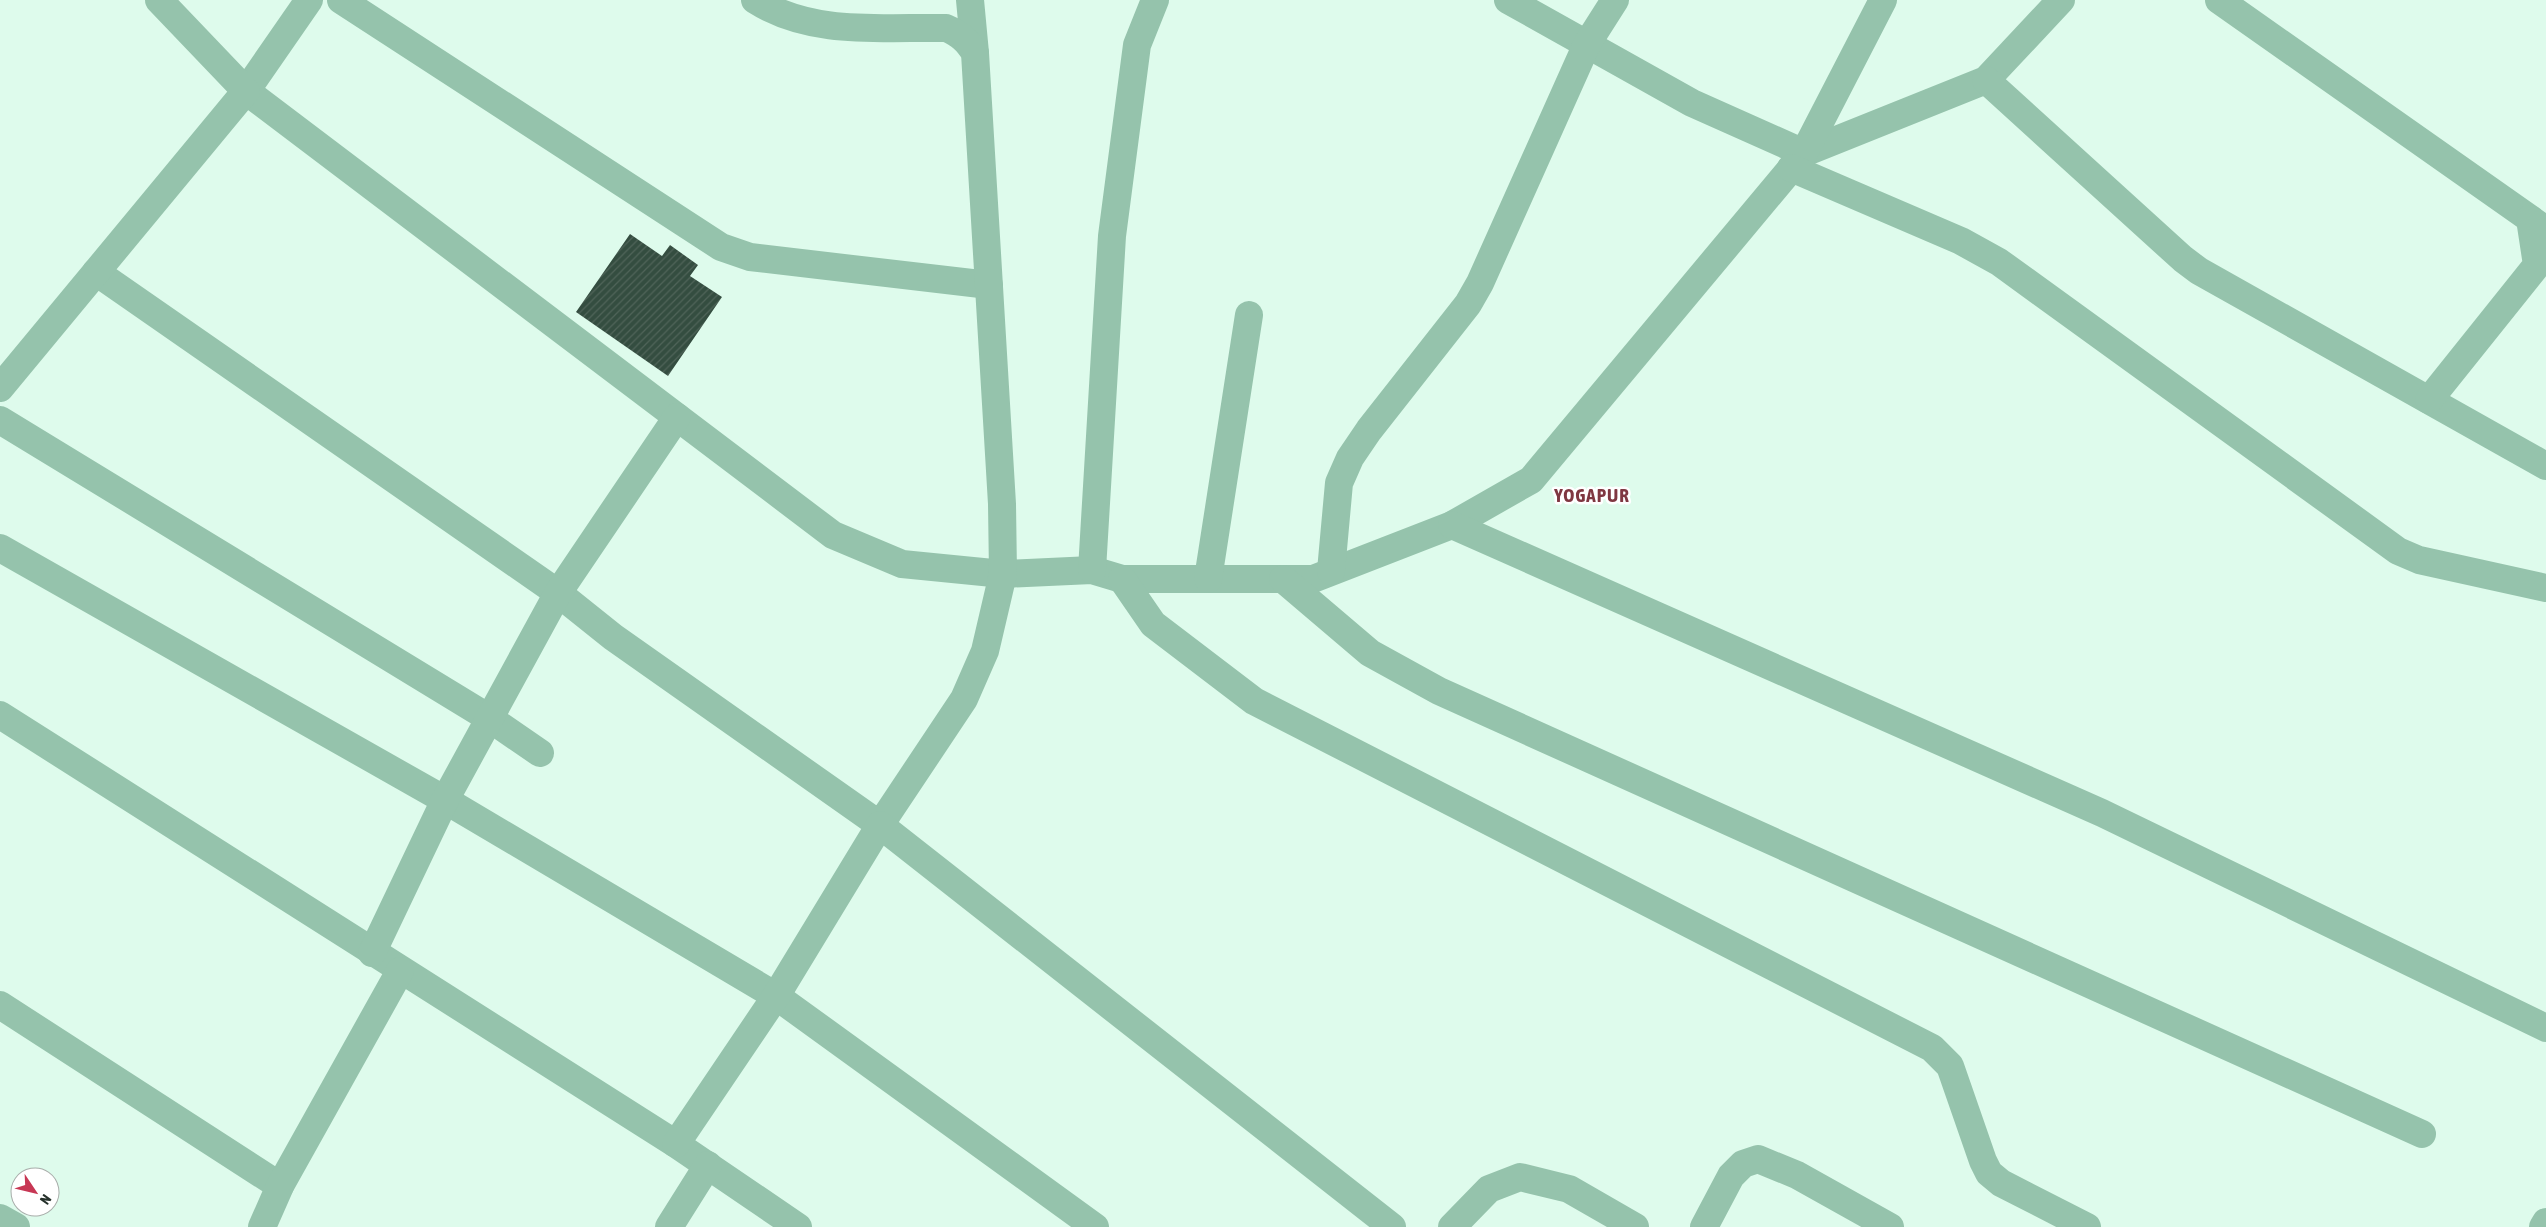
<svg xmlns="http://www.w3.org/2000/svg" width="2546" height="1227" viewBox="0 0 2546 1227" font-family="'Asap Condensed',sans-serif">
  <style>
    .building { fill: url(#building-hatch) }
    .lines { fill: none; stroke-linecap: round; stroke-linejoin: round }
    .minor { stroke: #95c3ac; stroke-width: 28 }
    .labels { text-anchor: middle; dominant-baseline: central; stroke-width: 5; stroke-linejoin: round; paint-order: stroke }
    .district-label { font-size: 19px; font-weight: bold; letter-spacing: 1px; fill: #7f3741; stroke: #fff }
  </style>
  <defs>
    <pattern id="building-hatch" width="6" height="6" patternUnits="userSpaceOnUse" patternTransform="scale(1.25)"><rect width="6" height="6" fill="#344d40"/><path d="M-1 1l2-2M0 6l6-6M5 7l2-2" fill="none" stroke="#506459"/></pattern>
  </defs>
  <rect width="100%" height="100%" fill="#defbec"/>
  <polygon class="building" points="630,234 662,256 670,245 698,265 690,276 722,297 668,376 576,312"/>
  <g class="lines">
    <g class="minor">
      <polyline points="309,0 246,91 833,535 902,564 1003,574 1092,570 1122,579 1313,579 1452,525 1531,480 1804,153 1986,80 2061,0"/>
      <polyline points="341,0 721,247 750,257 989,285"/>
      <polyline points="970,0 975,53"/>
      <polyline points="1508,0 1692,103 1804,153 1883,0"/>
      <polyline points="2219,0 2546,230"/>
      <polyline points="1986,80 2183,259 2199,271 2546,466"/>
      <polyline points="1791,168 1961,241 1999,262 2398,551 2419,560 2546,588"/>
      <path d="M96 272 558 593 613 637 880 825 964 699 985 651 1003 574 1002 504 975 53C967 40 960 34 946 28 881 27 812 36 755 0"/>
      <polyline points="0,388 246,91 159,0"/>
      <polyline points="2429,400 2537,265 2530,219"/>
      <polyline points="0,420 489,718 540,753"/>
      <polyline points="1452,525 2102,813 2546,1028"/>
      <polyline points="0,548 445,800 776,996 1095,1227"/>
      <polyline points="1092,570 1112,236 1137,45 1155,0"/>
      <polyline points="1331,571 1339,483 1350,458 1369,430 1468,304 1480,283 1587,44 1615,0"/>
      <polyline points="1122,579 1153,624 1254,701 1932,1048 1950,1066 1983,1161 1989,1173 2001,1183 2087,1227"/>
      <polyline points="1208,579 1249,315"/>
      <polyline points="1283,579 1370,653 1439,691 2422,1134"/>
      <polyline points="0,715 676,1144 798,1227"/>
      <polyline points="372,953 445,800 558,593 677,417"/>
      <polyline points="0,1005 280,1186"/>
      <polyline points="676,1144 776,996 880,825 1392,1227"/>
      <polyline points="0,1218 16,1227"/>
      <polyline points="262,1227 280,1186 400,971"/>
      <polyline points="669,1227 708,1165"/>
      <polyline points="1452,1227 1489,1189 1520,1177 1569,1189 1635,1227"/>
      <polyline points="1704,1227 1731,1176 1743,1164 1758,1159 1797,1175 1890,1227"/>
      <polyline points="2543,1227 2546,1222"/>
    </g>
  </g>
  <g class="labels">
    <g class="district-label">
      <text x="1592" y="495">YOGAPUR</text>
    </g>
  </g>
  <g transform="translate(35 1192) rotate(125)"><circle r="24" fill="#ffffff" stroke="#a8adaa"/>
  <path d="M0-4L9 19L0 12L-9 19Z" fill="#c73754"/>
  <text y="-8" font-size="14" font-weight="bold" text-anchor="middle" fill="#25312b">N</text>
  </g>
</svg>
